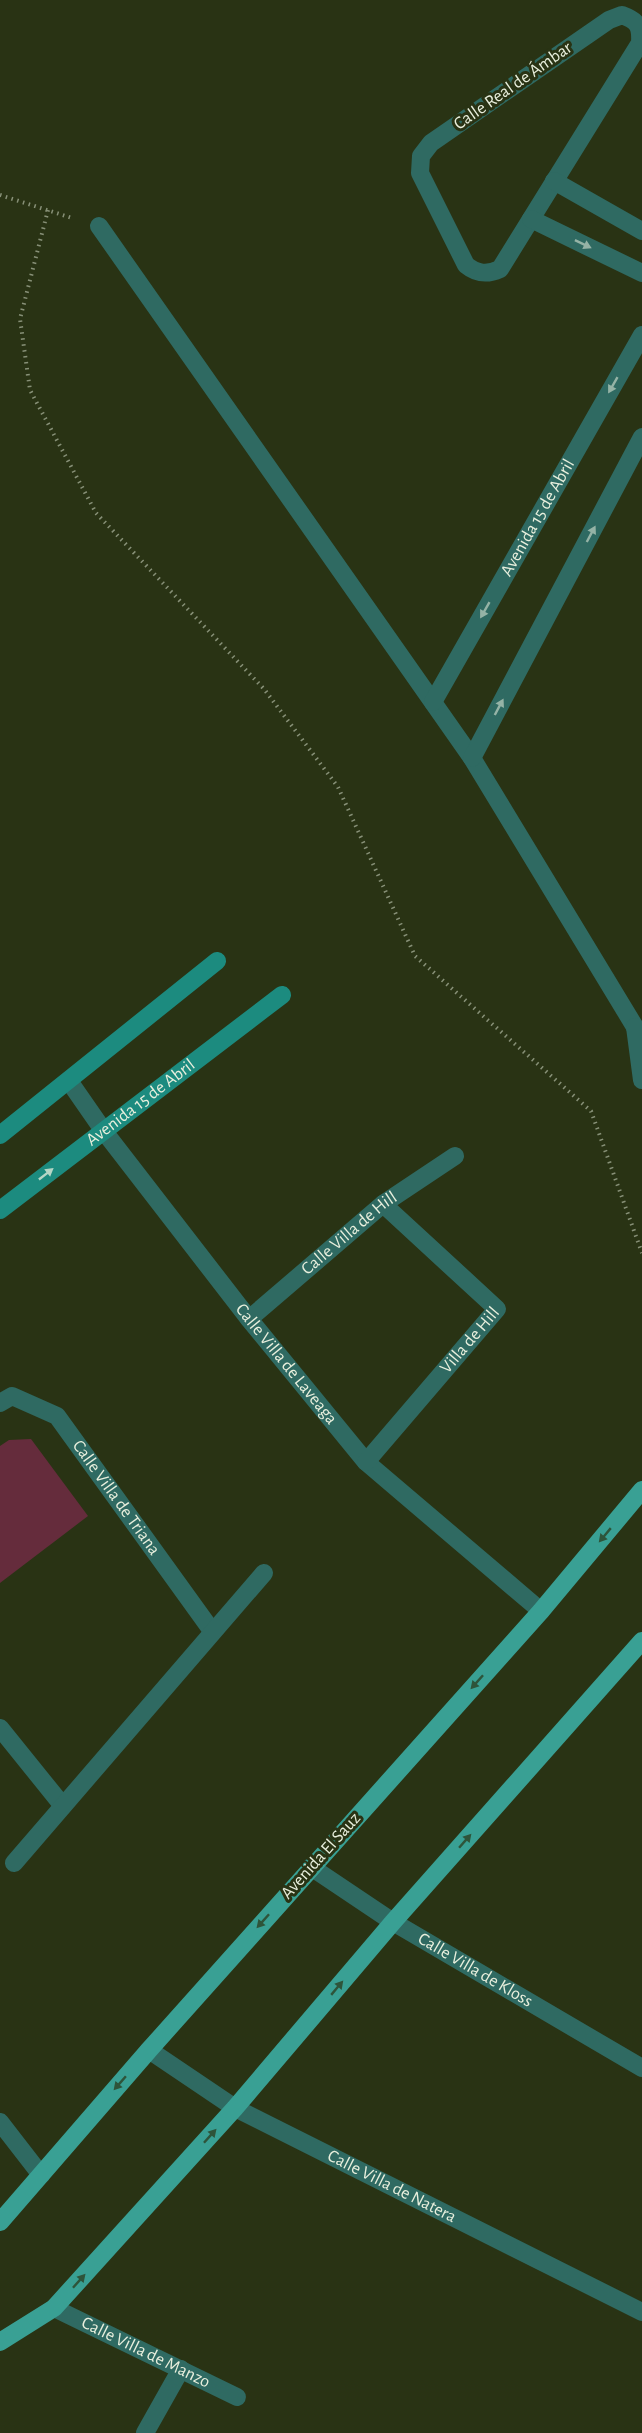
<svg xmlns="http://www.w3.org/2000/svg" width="642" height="2433" viewBox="0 0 642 2433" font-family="'Alegreya Sans',sans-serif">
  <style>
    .green { fill: #652c3c }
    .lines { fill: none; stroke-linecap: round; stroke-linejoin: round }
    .path { stroke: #879077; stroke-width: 4; stroke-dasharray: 1.5 4.5; stroke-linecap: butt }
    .street { stroke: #2f6a62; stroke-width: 18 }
    .secondary { stroke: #1c8b7f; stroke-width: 18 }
    .primary { stroke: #39a094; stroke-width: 18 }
    .oneway { fill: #95b3a6 }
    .oneway2 { fill: #b5d6c6 }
    .oneway3 { fill: #2e543a }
    .labels { text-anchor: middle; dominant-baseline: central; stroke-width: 6; stroke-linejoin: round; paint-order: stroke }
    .street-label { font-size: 18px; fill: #e8efdd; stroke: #293314 }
  </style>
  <rect width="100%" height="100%" fill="#293314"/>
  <polygon class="green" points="31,1439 88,1516 0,1583 0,1446 9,1440"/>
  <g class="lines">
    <g class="path">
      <polyline points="0,195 72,218"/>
      <polyline points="48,210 20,319 30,390 96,513 264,689 338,787 415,956 591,1111 642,1253"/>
    </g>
    <g class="street">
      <path d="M622 15C638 21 641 26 640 43L500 269C487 275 477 274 466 265L420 173 421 156 431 143 609 20Z"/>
      <polyline points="554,181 642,231"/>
      <polyline points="531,219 642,273"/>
      <polyline points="99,226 472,758 635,1027 642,1033"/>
      <path id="s1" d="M433 702 642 335"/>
      <polyline points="472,758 642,437"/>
      <polyline points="635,1027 642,1080"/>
      <path id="s2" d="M69 1081 103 1130 249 1319 366 1462 541 1611"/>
      <path id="s3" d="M249 1319 383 1204 455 1156"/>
      <path id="s4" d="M0 1403 12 1396 57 1416 212 1631"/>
      <path id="s5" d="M366 1462 497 1309 383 1204"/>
      <polyline points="0,1728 63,1806"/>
      <polyline points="14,1863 264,1573"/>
      <path id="s6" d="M311 1867 393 1922 642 2068"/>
      <path id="s7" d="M149 2050 235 2108 642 2312"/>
      <polyline points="0,2122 41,2175"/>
      <path id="s8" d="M54 2308 237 2397"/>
      <polyline points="145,2433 181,2369"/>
    </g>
    <g class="secondary">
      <polyline points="0,1135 217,961"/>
      <path id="s9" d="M0 1210 282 995"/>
    </g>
    <g class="primary">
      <polyline points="0,2222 149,2050 541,1611 642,1490"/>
      <polyline points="0,2342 54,2308 235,2108 393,1922 642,1641"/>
    </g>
  </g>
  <defs><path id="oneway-solid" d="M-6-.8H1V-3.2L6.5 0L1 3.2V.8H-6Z" transform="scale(1.5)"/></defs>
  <g class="oneway">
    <use href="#oneway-solid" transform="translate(583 244) rotate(26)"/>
    <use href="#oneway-solid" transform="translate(613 385) rotate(120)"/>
    <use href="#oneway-solid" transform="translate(591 534) rotate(-62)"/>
    <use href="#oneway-solid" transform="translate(485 610) rotate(120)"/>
    <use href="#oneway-solid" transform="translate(499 707) rotate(-62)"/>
  </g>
  <use class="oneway2" href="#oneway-solid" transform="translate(46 1174) rotate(-38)"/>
  <g class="oneway3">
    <use href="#oneway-solid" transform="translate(605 1535) rotate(130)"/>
    <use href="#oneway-solid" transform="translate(477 1682) rotate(132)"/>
    <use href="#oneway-solid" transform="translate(465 1841) rotate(-49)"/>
    <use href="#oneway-solid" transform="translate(263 1921) rotate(132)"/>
    <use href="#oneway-solid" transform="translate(337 1988) rotate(-50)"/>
    <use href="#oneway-solid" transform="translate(120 2083) rotate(131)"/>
    <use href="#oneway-solid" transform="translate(210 2136) rotate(-48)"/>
    <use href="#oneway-solid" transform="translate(79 2281) rotate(-48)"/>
  </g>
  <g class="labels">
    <g class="street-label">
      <text transform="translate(513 86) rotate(-35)">Calle Real de Ámbar</text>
      <text stroke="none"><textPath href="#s1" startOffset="212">Avenida 15 de Abril</textPath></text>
      <text stroke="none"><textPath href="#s9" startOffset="177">Avenida 15 de Abril</textPath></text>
      <text stroke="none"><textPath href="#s3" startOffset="132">Calle Villa de Hill</textPath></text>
      <text stroke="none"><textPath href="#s5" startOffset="160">Villa de Hill</textPath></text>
      <text stroke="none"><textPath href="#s2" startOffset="357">Calle Villa de Laveaga</textPath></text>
      <text stroke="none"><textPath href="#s4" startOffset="164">Calle Villa de Triana</textPath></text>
      <text transform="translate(321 1856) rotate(-48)">Avenida El Sauz</text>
      <text stroke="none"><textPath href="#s6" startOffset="194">Calle Villa de Kloss</textPath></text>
      <text stroke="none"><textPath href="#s7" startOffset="279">Calle Villa de Natera</textPath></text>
      <text stroke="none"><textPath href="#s8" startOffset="102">Calle Villa de Manzo</textPath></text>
    </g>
  </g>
</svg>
